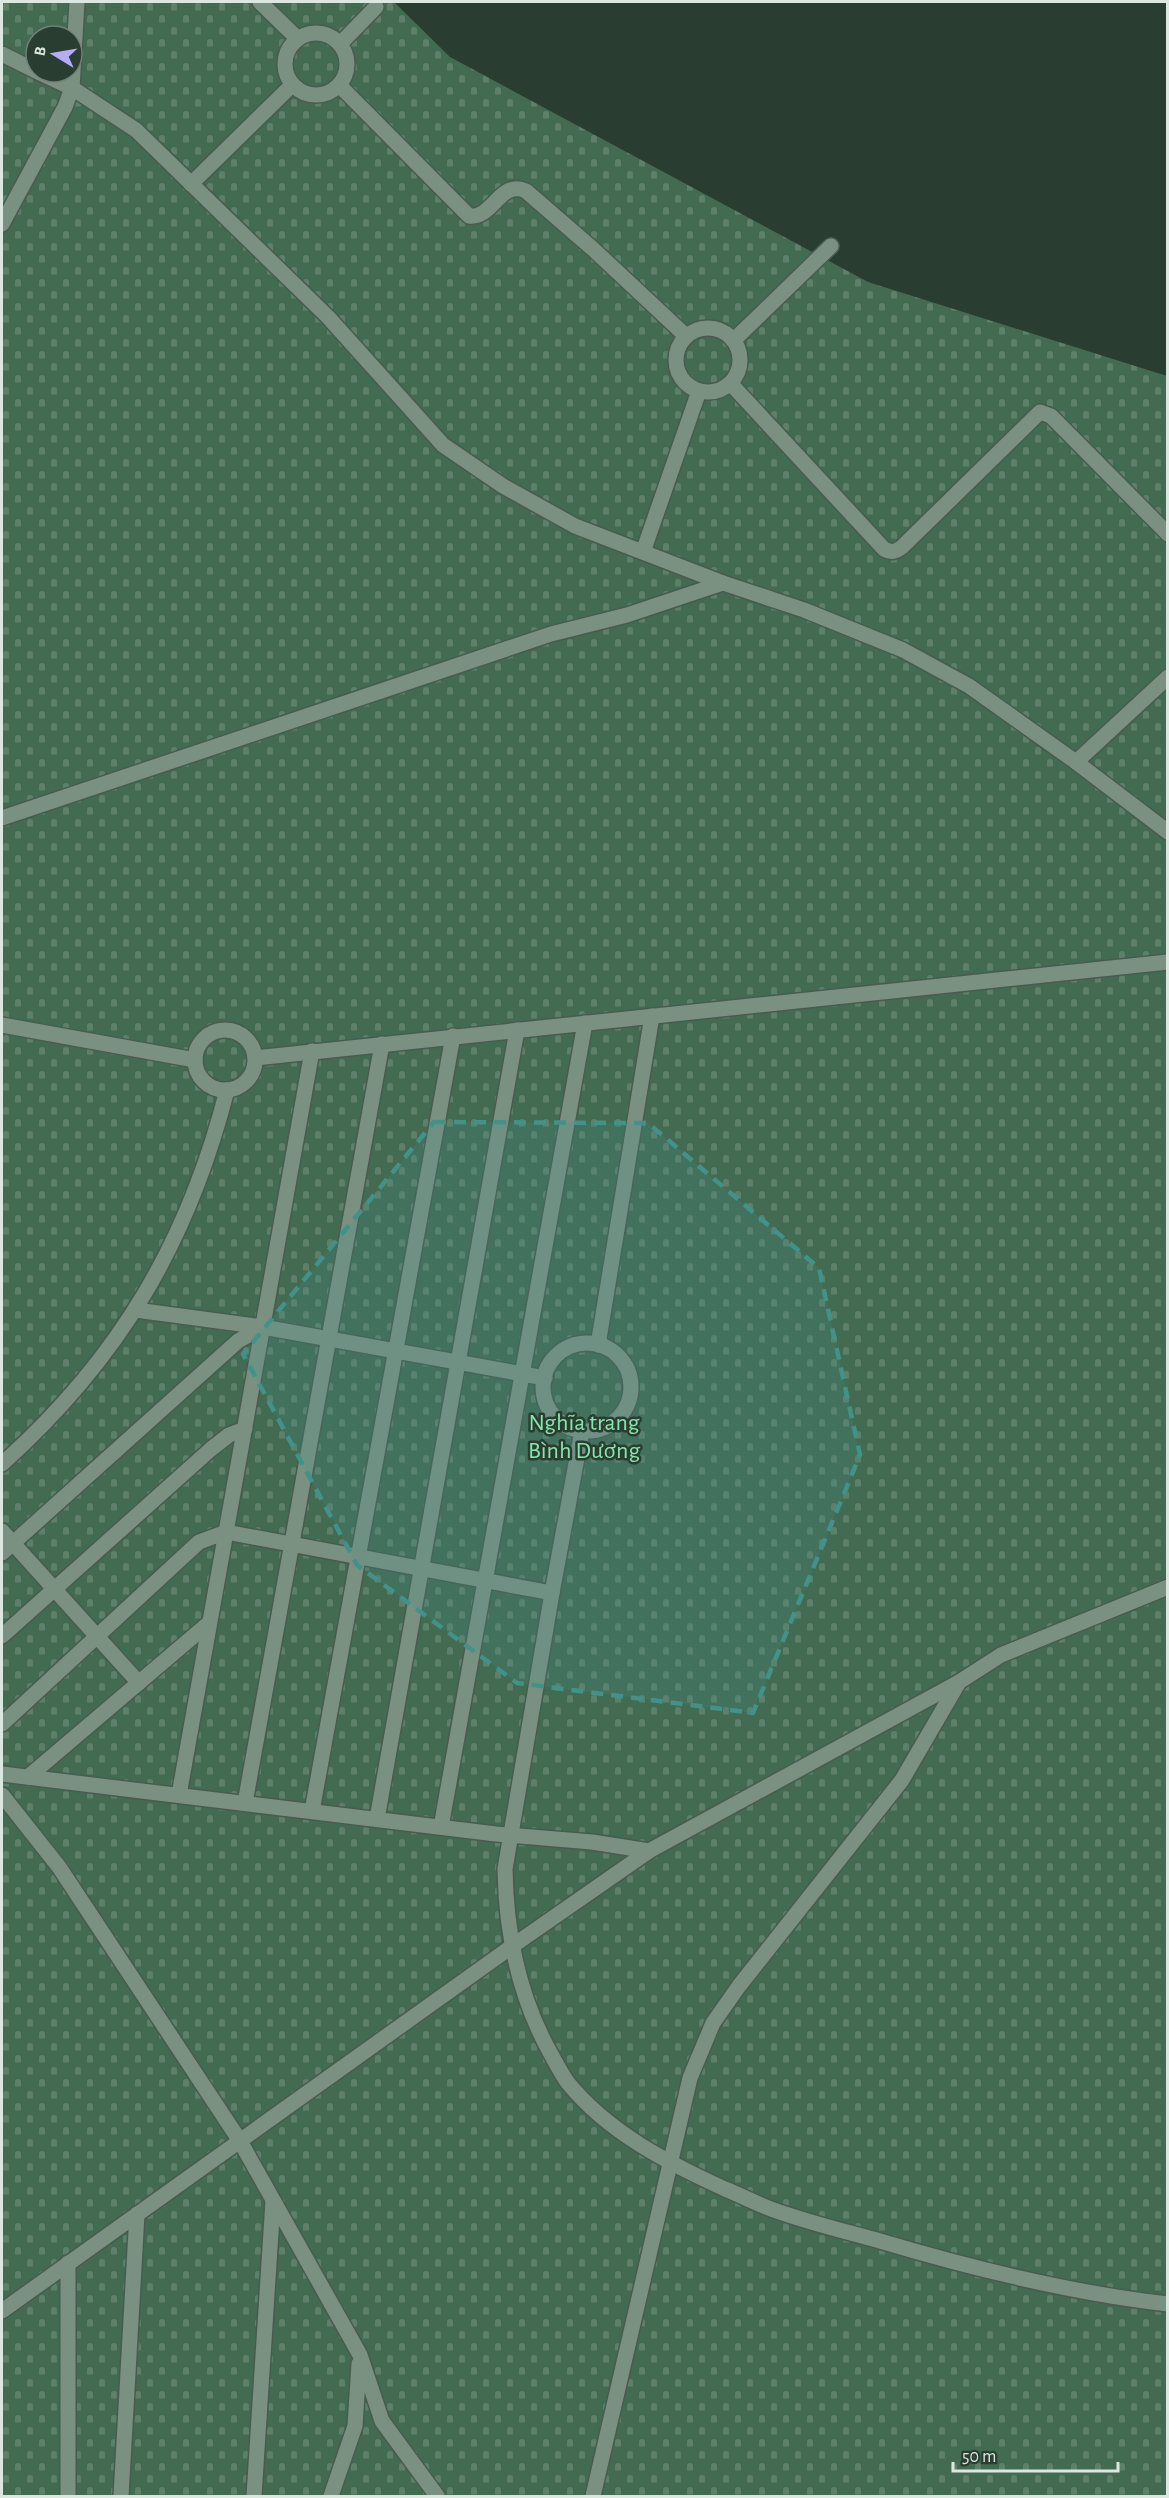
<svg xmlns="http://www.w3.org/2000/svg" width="1169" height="2498" viewBox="0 0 1169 2498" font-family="'Alegreya Sans',sans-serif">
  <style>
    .cemetery { fill: url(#cemetery-stones); fill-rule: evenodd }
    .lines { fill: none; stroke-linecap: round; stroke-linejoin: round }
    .minor-casing { stroke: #495b50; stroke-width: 18 }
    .minor { stroke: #7a9182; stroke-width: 15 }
    .marked { fill: #42928a; fill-opacity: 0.2; stroke: #42928a; stroke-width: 4.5; stroke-dasharray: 12 8; stroke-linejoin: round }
    .labels { text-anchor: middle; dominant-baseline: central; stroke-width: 5; stroke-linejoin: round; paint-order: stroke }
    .park-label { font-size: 24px; fill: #87e4ac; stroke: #293d30 }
  </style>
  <defs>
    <pattern id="cemetery-stones" width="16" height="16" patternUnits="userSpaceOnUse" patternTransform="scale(1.5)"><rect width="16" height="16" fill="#436b52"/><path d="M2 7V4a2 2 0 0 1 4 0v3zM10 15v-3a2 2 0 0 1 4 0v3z" fill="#5e806a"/></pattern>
  </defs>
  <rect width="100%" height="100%" fill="#293d30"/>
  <path class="cemetery" d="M2 2H394L450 57 868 282 1167 376V2496H2ZM36 36H72V72H36Z"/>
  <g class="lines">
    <g class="minor-casing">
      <g id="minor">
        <polyline points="260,2 297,38"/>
        <circle cx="316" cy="64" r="31"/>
        <polyline points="340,44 376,7"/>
        <polyline points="2,54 36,71"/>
        <polyline points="38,72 72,88 136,130 328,317 443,445 503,486 575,526 723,583 804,610 903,650 969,686 1076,762 1168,832"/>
        <path d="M339 85 469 216C493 219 500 179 526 191L593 249 686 336"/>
        <polyline points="191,184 292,85"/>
        <polyline points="2,224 65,107 72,88 77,2"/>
        <circle cx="708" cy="360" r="32"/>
        <polyline points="735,339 831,246"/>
        <path d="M731 384 884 549C892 553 895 552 902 547L1040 412 1051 416 1168 534"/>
        <polyline points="643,552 699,391"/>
        <polyline points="1076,762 1168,677"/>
        <polyline points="2,818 551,634 627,615 723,583"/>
        <polyline points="2,1025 195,1060"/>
        <circle cx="225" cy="1060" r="30"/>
        <polyline points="255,1058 1168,962"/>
        <polyline points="136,1310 263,1327 545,1378"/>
        <circle cx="587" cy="1387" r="44"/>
        <polyline points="598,1345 652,1016"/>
        <path d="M582 1431 552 1593 505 1869C506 1935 519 1998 552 2056 557 2065 562 2075 568 2083 609 2133 668 2163 725 2189 740 2195 755 2203 771 2209 806 2222 844 2231 880 2241 974 2269 1070 2293 1168 2304"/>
        <path d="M2 1464C119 1359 188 1243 227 1090"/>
        <polyline points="2,1531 139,1683"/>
        <polyline points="2,1553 238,1341 263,1327"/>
        <polyline points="2,1636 211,1449 229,1435 245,1429"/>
        <polyline points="2,1724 199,1542 226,1532 552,1593"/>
        <polyline points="2,1774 496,1834 592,1842 649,1851"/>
        <polyline points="28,1777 209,1623"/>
        <polyline points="2,1795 59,1867 240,2141 360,2355 382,2421 437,2496"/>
        <polyline points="179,1795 312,1051"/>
        <polyline points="245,1803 382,1044"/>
        <polyline points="312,1811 453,1036"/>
        <polyline points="377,1819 517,1030"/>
        <polyline points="441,1827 585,1023"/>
        <polyline points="68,2263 68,2496"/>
        <polyline points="2,2311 511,1947 649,1851 959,1682 1001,1655 1168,1587"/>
        <polyline points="121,2496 137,2214"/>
        <polyline points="254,2496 273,2201"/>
        <polyline points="331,2496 355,2426 359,2364"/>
        <polyline points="593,2496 690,2078 713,2023 739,1986 902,1780 959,1682"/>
      </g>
    </g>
    <use href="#minor" class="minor"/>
  </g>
  <path class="marked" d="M434 1122 648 1123 819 1268 860 1455 753 1713 517 1683 357 1565 243 1354Z"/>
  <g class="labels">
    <g class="park-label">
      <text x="584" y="1423">Nghĩa trang<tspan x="584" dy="28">Bình Dương</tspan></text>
    </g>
  </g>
  <rect width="1169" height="2498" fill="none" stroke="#dbe8df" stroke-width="6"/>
  <g transform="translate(54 54) rotate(281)"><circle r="28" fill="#293d30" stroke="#708176" stroke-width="1.5"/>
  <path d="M0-4.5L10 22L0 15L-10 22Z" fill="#b6acf8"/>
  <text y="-9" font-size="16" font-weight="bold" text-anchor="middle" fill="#dbe8df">B</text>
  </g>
  <path d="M953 2462v9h165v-9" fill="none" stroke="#dbe8df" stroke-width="3"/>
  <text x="962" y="2462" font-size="18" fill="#dbe8df" stroke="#293d30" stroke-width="4.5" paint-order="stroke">50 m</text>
</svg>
